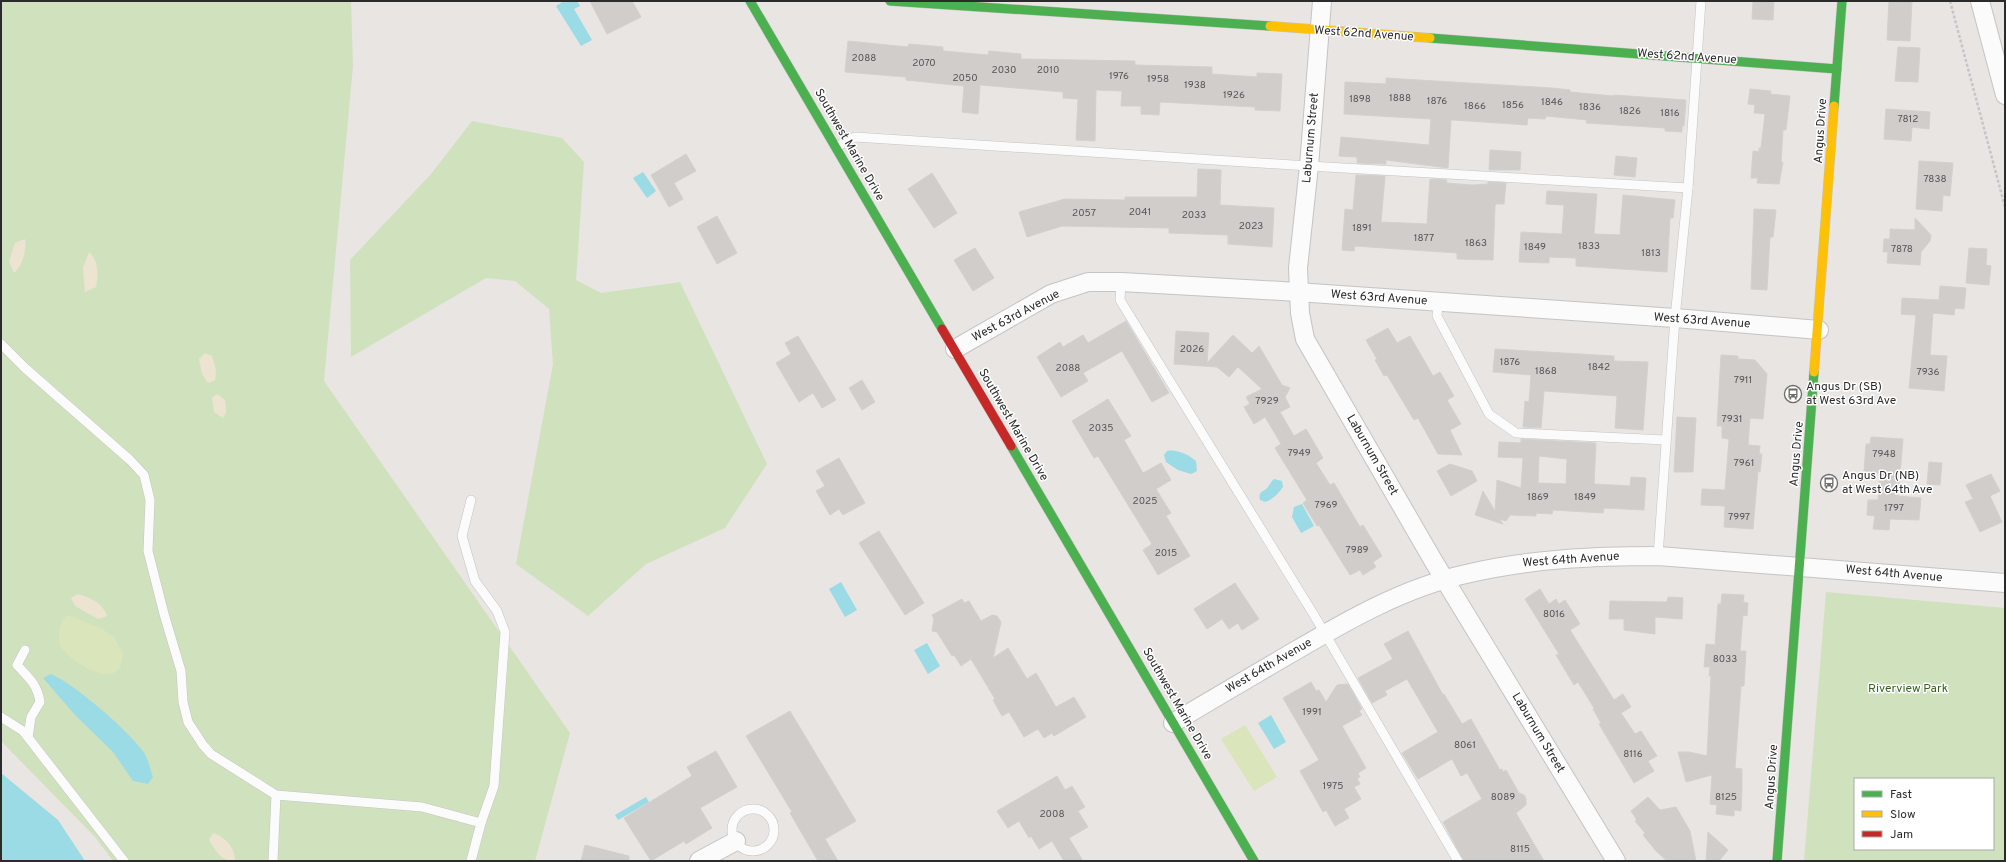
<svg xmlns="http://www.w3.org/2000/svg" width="2006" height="862" viewBox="0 0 2006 862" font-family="Overpass,sans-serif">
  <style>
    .green { fill: #d0e2bd; fill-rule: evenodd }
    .sand { fill: #ece4d1 }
    .pitch { fill: #dae5bb }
    .water { fill: #9adbe6 }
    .building { fill: #d0cdcb; stroke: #d3d1ce; fill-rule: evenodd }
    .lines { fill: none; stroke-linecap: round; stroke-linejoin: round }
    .lane-casing { stroke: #c4c4c4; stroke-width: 10 }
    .street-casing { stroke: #c4c4c4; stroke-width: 20 }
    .fast-casing { stroke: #c4c4c4; stroke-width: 10 }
    .slow-casing { stroke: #c4c4c4; stroke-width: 10 }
    .jam-casing { stroke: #c4c4c4; stroke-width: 10 }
    .path { stroke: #c6c6c6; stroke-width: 2.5; stroke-dasharray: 3 2; stroke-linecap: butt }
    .lane { stroke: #fcfbfb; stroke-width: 9 }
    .street { stroke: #fcfbfb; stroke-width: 18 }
    .fast { stroke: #4caf50; stroke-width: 9 }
    .slow { stroke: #ffc107; stroke-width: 9 }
    .jam { stroke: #c62828; stroke-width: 9 }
    .labels { text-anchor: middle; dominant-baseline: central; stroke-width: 3; stroke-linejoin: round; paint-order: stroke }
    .number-label { font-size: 10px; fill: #555454 }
    .street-label { font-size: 12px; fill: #2b2b2b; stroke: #fff }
    .poi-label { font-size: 12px; fill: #2b2b2b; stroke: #fff; text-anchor: start }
    .park-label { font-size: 12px; fill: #36641f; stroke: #fff }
  </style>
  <rect width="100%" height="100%" fill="#e8e5e2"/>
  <g class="green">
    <polygon points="1,1 351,1 353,66 324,381 570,733 535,861 113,861 95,837 1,741"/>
    <polygon points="472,121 562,138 584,162 576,280 601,293 680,282 767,464 725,528 646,564 588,616 516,564 553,364 549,309 515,281 486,278 351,357 350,260 431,174"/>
    <path d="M1826 592 2005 608V861H1804ZM1855 779H1993V849H1855Z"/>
  </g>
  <g class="sand">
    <path d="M25 239C26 251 23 265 14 273L9 262 15 243Z"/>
    <path d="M89 252C99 261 98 275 96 287L85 292 83 268Z"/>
    <polygon points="205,353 212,356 216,370 215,380 208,383 202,374 199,359"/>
    <polygon points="217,394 225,400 226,412 223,418 214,412 212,398"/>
    <path d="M78 594C92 599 102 602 107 616L98 619 75 606 71 598Z"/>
    <path d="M213 833C225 837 235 847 235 861 221 861 216 851 209 840Z"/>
  </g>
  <g class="pitch">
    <path d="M68 615 102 629 114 637 123 654C122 659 122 665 119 669 107 685 68 659 61 647 58 641 59 634 60 628 62 622 63 618 68 615Z"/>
    <polygon points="1245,725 1277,777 1254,791 1221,739"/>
  </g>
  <g class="water">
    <polygon points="564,1 577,1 580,6 574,9 592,40 581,46 556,6"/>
    <polygon points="643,172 656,191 647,198 633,178"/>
    <path d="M1167 451C1178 449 1188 455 1196 461L1197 471 1191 474 1178 470 1166 462 1164 455Z"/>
    <path d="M1274 479 1282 481 1283 487C1278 494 1273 499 1265 502L1260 500C1258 490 1263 493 1268 487 1270 484 1271 482 1274 479Z"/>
    <polygon points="1302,504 1314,526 1301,533 1292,517 1294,507"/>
    <polygon points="841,582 857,610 845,617 829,589"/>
    <polygon points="927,643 940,666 928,674 914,650"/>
    <path d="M51 674C76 685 126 729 143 751 148 758 150 769 153 777L148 784 133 781 113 752 76 716 43 678Z"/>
    <polygon points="1271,715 1286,742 1274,749 1258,723"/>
    <polygon points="1,773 58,820 85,861 1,861"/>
    <polygon points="646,797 649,802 618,820 615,815"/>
  </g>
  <g class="building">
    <polygon points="590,1 632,1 641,17 607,34"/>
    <polygon points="1753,1 1774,1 1773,20 1752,19"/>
    <polygon points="1889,1 1912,1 1910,41 1887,40"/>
    <polygon points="848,41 908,47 909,44 943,47 943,51 988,55 989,51 1021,54 1021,59 1135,61 1135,65 1212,67 1212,74 1257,77 1257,73 1282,74 1280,111 1255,110 1255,107 1160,102 1159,115 1141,114 1141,106 1121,106 1122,91 1096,90 1095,141 1076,140 1078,99 1063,98 1063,92 980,85 978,114 962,112 964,86 906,80 906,77 845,72"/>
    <polygon points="1898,47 1920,48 1918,82 1895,81"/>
    <polygon points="1386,78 1552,88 1570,90 1570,92 1614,96 1614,95 1686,100 1684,126 1682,126 1682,132 1665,131 1665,128 1586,123 1587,120 1546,116 1545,119 1528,118 1527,125 1454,120 1451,120 1448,168 1386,160 1386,164 1357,163 1357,157 1339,156 1341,137 1429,145 1431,119 1344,114 1345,82 1386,84"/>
    <polygon points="1750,89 1771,91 1770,94 1790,96 1786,130 1783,130 1781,162 1783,162 1779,184 1757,183 1758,178 1751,178 1753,151 1759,152 1759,148 1761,148 1765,114 1754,113 1755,105 1748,104"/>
    <polygon points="1886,109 1930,112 1929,129 1912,127 1911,141 1884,139"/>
    <polygon points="1490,150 1521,152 1520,170 1489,170"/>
    <polygon points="686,154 696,171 674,183 683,199 669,207 651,175"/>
    <polygon points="1616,156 1637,158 1635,177 1614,175"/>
    <polygon points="1919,161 1953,163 1950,196 1943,195 1942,211 1916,209"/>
    <polygon points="1198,169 1221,170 1220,205 1274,208 1272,247 1228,244 1228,235 1169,233 1169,228 1062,226 1027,237 1019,212 1065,199 1125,200 1125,197 1197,197"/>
    <polygon points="932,173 957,213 934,228 908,189"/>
    <polygon points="1356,175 1385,176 1381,222 1427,224 1430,179 1447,180 1446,183 1472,185 1488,184 1488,182 1506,183 1504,204 1496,204 1495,206 1493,260 1457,259 1457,253 1355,246 1354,251 1342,250 1345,209 1353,210"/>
    <polygon points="1547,191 1597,194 1594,234 1620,235 1623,195 1675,200 1673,218 1670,218 1667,272 1576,266 1576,258 1549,257 1549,263 1519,262 1521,232 1562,234 1564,205 1546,204"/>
    <polygon points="1754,209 1776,210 1773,237 1770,237 1767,290 1751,289"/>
    <polygon points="717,216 737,253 717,264 697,227"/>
    <polygon points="1915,218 1931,235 1930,241 1921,252 1920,265 1887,263 1888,252 1883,252 1884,239 1890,239 1890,229 1915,230"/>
    <polygon points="975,248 994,278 973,291 954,260"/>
    <polygon points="1969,248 1987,249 1986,265 1991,266 1989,285 1966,283"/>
    <polygon points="1940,286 1966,288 1964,309 1955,308 1954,315 1933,313 1930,355 1947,356 1944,391 1909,388 1916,315 1901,314 1902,298 1939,300"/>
    <polygon points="1126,321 1169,393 1152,402 1122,351 1083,373 1088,381 1061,397 1037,357 1060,342 1063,347 1083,335 1088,343"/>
    <polygon points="1388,328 1397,343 1410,336 1433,376 1440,372 1454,396 1447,400 1461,424 1450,430 1462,455 1438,454 1418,418 1414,420 1387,375 1384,376 1375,360 1377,359 1366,340"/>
    <polygon points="1176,331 1209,333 1207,363 1233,335 1252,353 1259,346 1282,385 1290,388 1285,397 1290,407 1280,412 1294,436 1306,429 1323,458 1316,463 1330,485 1334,483 1360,527 1363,525 1382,556 1373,562 1376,567 1363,575 1360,570 1350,575 1319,525 1317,526 1303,503 1307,500 1275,448 1281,444 1265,417 1254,424 1244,407 1250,404 1246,397 1262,389 1238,367 1229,377 1217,367 1174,364"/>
    <polygon points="798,336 836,400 822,408 813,393 799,402 776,363 791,354 785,343"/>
    <polygon points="1495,349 1614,356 1614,361 1648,362 1643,430 1615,428 1617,396 1544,391 1541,428 1523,427 1525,401 1529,402 1531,375 1493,372"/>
    <polygon points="1721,355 1738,356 1738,359 1755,360 1767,374 1763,419 1750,418 1748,445 1760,446 1759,454 1762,454 1760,472 1758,471 1753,529 1724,527 1725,506 1701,505 1702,489 1725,490 1729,439 1722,438 1722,426 1717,426"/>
    <polygon points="862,380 875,402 862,410 849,388"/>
    <polygon points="1108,399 1131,436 1124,440 1143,473 1161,463 1171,480 1156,489 1171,513 1166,516 1190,556 1158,575 1143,550 1152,544 1098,456 1094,458 1072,421"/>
    <polygon points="1677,417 1696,418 1693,472 1674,472"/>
    <polygon points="1871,437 1903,439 1898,496 1921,498 1919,520 1890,519 1889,530 1873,529 1875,516 1867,515 1868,500 1878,500 1880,474 1864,472 1866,444 1870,444"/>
    <path d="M1521 439 1596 443 1594 484 1630 486 1631 477 1646 478 1644 510 1604 508 1603 513 1553 510 1552 514 1536 513V516L1510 515 1506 521 1499 519 1503 524 1475 515 1483 491 1495 511 1497 480 1521 488 1523 458 1498 457 1499 442 1521 443ZM1539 456 1567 459 1566 484 1538 483Z"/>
    <polygon points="839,458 865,503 843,515 839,509 830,515 816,491 825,486 816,471"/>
    <polygon points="1929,462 1942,463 1940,485 1927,484"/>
    <polygon points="1450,464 1472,471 1477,481 1451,496 1437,471"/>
    <polygon points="1991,474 2000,491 1990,496 2002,522 1980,532 1965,502 1973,499 1966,485"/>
    <polygon points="879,531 924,603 905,615 859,543"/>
    <polygon points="1235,583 1259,619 1242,630 1238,623 1229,629 1222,619 1207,629 1194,609"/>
    <polygon points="1540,589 1549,604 1556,599 1559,604 1565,600 1580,624 1570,630 1614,700 1623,694 1631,707 1621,713 1635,734 1641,731 1657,756 1648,761 1654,771 1634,783 1599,724 1601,723 1593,709 1594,708 1578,682 1574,685 1556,655 1559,654 1525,599"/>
    <polygon points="1722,594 1744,595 1743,602 1748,603 1747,616 1743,615 1740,651 1746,651 1744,686 1741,686 1735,768 1742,769 1742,790 1741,811 1734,810 1734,816 1716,814 1717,805 1710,804 1712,775 1686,782 1678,752 1689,752 1707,756 1711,676 1709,676 1710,667 1704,667 1706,644 1715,645 1718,604 1721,604"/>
    <polygon points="1668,597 1683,598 1682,619 1655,617 1655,634 1624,630 1624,619 1609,619 1610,601 1667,602"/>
    <polygon points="962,599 964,603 969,601 981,621 992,615 997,616 1001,622 993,658 1008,648 1027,679 1036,673 1056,707 1074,697 1086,717 1054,736 1052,733 1044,738 1038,729 1024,737 1009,712 1002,716 993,700 995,699 971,659 961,666 954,655 952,656 937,632 932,631 934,619 932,615"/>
    <polygon points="1408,631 1443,695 1444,694 1462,724 1471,719 1500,770 1502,769 1503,772 1506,770 1519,793 1524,795 1526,799 1526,805 1516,813 1544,861 1464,861 1443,822 1482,799 1467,773 1461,776 1452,759 1418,779 1402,753 1438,732 1407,679 1385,691 1387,695 1372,703 1358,678 1393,659 1384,644"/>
    <polygon points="1311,682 1316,691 1319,690 1326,702 1337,685 1348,684 1362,709 1359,711 1362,715 1342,726 1366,768 1358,773 1360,777 1357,778 1360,784 1354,787 1361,799 1344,809 1349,818 1335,826 1326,810 1323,812 1300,771 1319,760 1283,698"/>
    <polygon points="790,711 856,821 825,839 838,861 818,861 790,813 792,812 746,736"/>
    <polygon points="716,751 737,787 700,808 712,828 686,844 684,841 651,861 624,818 692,776 687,767"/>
    <polygon points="1057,776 1065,790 1072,786 1085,807 1078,811 1088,827 1069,838 1083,861 1064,861 1052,841 1039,849 1031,836 1029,838 1019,821 1008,828 997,811"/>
    <polygon points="1648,797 1660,810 1676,807 1690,831 1696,861 1667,861 1656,851 1643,835 1645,833 1635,821 1637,820 1631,811"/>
    <polygon points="1708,832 1728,850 1719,861 1706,861"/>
    <polygon points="585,845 629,856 629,861 581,861"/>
  </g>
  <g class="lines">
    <g class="lane-casing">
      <g id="lane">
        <polyline points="836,147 855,137 1309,166 1688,188"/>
        <polyline points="1121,282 1120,300 1314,615 1458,861"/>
        <polyline points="1438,302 1437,316 1489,414 1516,433 1666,440"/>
        <polyline points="1,344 25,368 130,460 144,475 150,500 148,551 164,614 181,671 183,702 188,722 203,745 211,754 276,795 422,807 481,823"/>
        <polyline points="1658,556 1675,318 1688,188 1701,1"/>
        <path d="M25 650 17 665C29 678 37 684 40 702L31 717 28 737"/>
        <polyline points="1,717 23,731 124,861"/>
        <circle cx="753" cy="830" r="21"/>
        <polyline points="273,861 276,795"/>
        <polyline points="471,861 481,823 494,786 505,632 497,611 475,581 462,536 471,500"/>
      </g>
    </g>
    <g class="street-casing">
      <g id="street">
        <polyline points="1322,1 1309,166 1298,268 1300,313 1305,339 1434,562 1616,861"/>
        <polyline points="1980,1 2005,95"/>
        <polyline points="955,349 1051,294 1088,282 1121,282 1282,291 1675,318 1819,330"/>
        <path d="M1173 723C1211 700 1249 678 1288 655 1343 623 1402 588 1466 574 1529 559 1593 556 1658 556L2005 583"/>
        <polyline points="699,861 736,841"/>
      </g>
    </g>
    <g class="fast-casing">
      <g id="fast">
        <polyline points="750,1 942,329"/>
        <polyline points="890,1 1270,26"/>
        <polyline points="1430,38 1837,69"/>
        <polyline points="1834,106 1842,1"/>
        <polyline points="1011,446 1254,861"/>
        <polyline points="1777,861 1814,372"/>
      </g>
    </g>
    <g class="slow-casing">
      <g id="slow">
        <polyline points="1270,26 1430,38"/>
        <polyline points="1814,372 1834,106"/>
      </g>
    </g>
    <g class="jam-casing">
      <polyline id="jam" points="942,329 1011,446"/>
    </g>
    <polyline class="path" points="1950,1 2005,207"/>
    <use href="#lane" class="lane"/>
    <use href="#street" class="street"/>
    <use href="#fast" class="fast"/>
    <use href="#slow" class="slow"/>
    <use href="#jam" class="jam"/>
  </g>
  <defs>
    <g id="bus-ring" transform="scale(0.9)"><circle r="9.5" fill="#fff" stroke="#6d6c6b" stroke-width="1.5"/><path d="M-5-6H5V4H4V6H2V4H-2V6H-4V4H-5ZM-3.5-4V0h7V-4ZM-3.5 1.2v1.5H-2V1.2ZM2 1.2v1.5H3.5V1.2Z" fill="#6d6c6b"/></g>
  </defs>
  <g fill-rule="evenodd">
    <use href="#bus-ring" x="1793" y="394"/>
    <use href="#bus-ring" x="1829" y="483"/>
  </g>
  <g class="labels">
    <g class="number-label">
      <text x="864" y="58">2088</text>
      <text x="924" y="63">2070</text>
      <text x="1004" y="70">2030</text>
      <text x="1048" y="70">2010</text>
      <text x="1119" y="76">1976</text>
      <text x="965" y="78">2050</text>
      <text x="1158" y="79">1958</text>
      <text x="1195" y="85">1938</text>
      <text x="1234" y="95">1926</text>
      <text x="1400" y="98">1888</text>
      <text x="1360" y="99">1898</text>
      <text x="1437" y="101">1876</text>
      <text x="1552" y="102">1846</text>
      <text x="1513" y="105">1856</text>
      <text x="1475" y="106">1866</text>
      <text x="1590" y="107">1836</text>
      <text x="1630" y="111">1826</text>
      <text x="1670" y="113">1816</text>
      <text x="1908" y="119">7812</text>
      <text x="1935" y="179">7838</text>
      <text x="1140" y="212">2041</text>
      <text x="1084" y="213">2057</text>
      <text x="1194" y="215">2033</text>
      <text x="1251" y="226">2023</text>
      <text x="1362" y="228">1891</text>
      <text x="1424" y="238">1877</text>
      <text x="1476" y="243">1863</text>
      <text x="1589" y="246">1833</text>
      <text x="1535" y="247">1849</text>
      <text x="1902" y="249">7878</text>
      <text x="1651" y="253">1813</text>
      <text x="1192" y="349">2026</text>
      <text x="1510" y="362">1876</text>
      <text x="1599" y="367">1842</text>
      <text x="1068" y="368">2088</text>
      <text x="1546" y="371">1868</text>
      <text x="1928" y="372">7936</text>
      <text x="1743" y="380">7911</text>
      <text x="1267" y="401">7929</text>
      <text x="1732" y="419">7931</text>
      <text x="1101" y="428">2035</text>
      <text x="1299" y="453">7949</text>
      <text x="1884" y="454">7948</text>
      <text x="1744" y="463">7961</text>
      <text x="1538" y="497">1869</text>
      <text x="1585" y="497">1849</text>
      <text x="1145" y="501">2025</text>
      <text x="1326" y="505">7969</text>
      <text x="1894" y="508">1797</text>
      <text x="1739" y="517">7997</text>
      <text x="1357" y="550">7989</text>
      <text x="1166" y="553">2015</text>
      <text x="1554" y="614">8016</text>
      <text x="1725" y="659">8033</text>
      <text x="1312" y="712">1991</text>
      <text x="1465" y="745">8061</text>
      <text x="1633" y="754">8116</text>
      <text x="1333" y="786">1975</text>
      <text x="1503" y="797">8089</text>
      <text x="1726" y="797">8125</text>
      <text x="1052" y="814">2008</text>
      <text x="1520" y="849">8115</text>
    </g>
    <g class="street-label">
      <text transform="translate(1364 34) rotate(4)">West 62nd Avenue</text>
      <text transform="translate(1687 57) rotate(4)">West 62nd Avenue</text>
      <text transform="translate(1821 131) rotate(-86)">Angus Drive</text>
      <text transform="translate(1311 138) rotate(-85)">Laburnum Street</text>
      <text transform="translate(849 145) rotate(60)">Southwest Marine Drive</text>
      <text transform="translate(1379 298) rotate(4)">West 63rd Avenue</text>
      <text transform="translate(1016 316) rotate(-28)">West 63rd Avenue</text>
      <text transform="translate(1702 321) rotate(4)">West 63rd Avenue</text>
      <text transform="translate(1013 425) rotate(60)">Southwest Marine Drive</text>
      <text transform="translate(1797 454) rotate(-85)">Angus Drive</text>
      <text transform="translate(1372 455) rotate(60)">Laburnum Street</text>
      <text transform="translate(1571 560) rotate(-4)">West 64th Avenue</text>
      <text transform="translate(1894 574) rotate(5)">West 64th Avenue</text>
      <text transform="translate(1269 666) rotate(-30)">West 64th Avenue</text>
      <text transform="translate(1177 704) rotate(60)">Southwest Marine Drive</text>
      <text transform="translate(1538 733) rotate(59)">Laburnum Street</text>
      <text transform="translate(1772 777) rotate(-86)">Angus Drive</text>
    </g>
    <g class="poi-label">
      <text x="1806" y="387">Angus Dr (SB)<tspan x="1806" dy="14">at West 63rd Ave</tspan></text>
      <text x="1842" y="476">Angus Dr (NB)<tspan x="1842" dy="14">at West 64th Ave</tspan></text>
    </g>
    <g class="park-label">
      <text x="1908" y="689">Riverview Park</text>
    </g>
  </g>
  <rect width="2006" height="862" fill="none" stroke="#2b2b2b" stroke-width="4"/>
  <rect x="1854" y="778" width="140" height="72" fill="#ffffff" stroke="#aaaaaa"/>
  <rect x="1862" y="791" width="20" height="6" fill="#4caf50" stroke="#aaaaaa"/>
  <text x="1890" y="798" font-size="12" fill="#2b2b2b">Fast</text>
  <rect x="1862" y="811" width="20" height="6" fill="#ffc107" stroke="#aaaaaa"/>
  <text x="1890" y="818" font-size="12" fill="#2b2b2b">Slow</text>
  <rect x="1862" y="831" width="20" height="6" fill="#c62828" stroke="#aaaaaa"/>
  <text x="1890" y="838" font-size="12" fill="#2b2b2b">Jam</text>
</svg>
